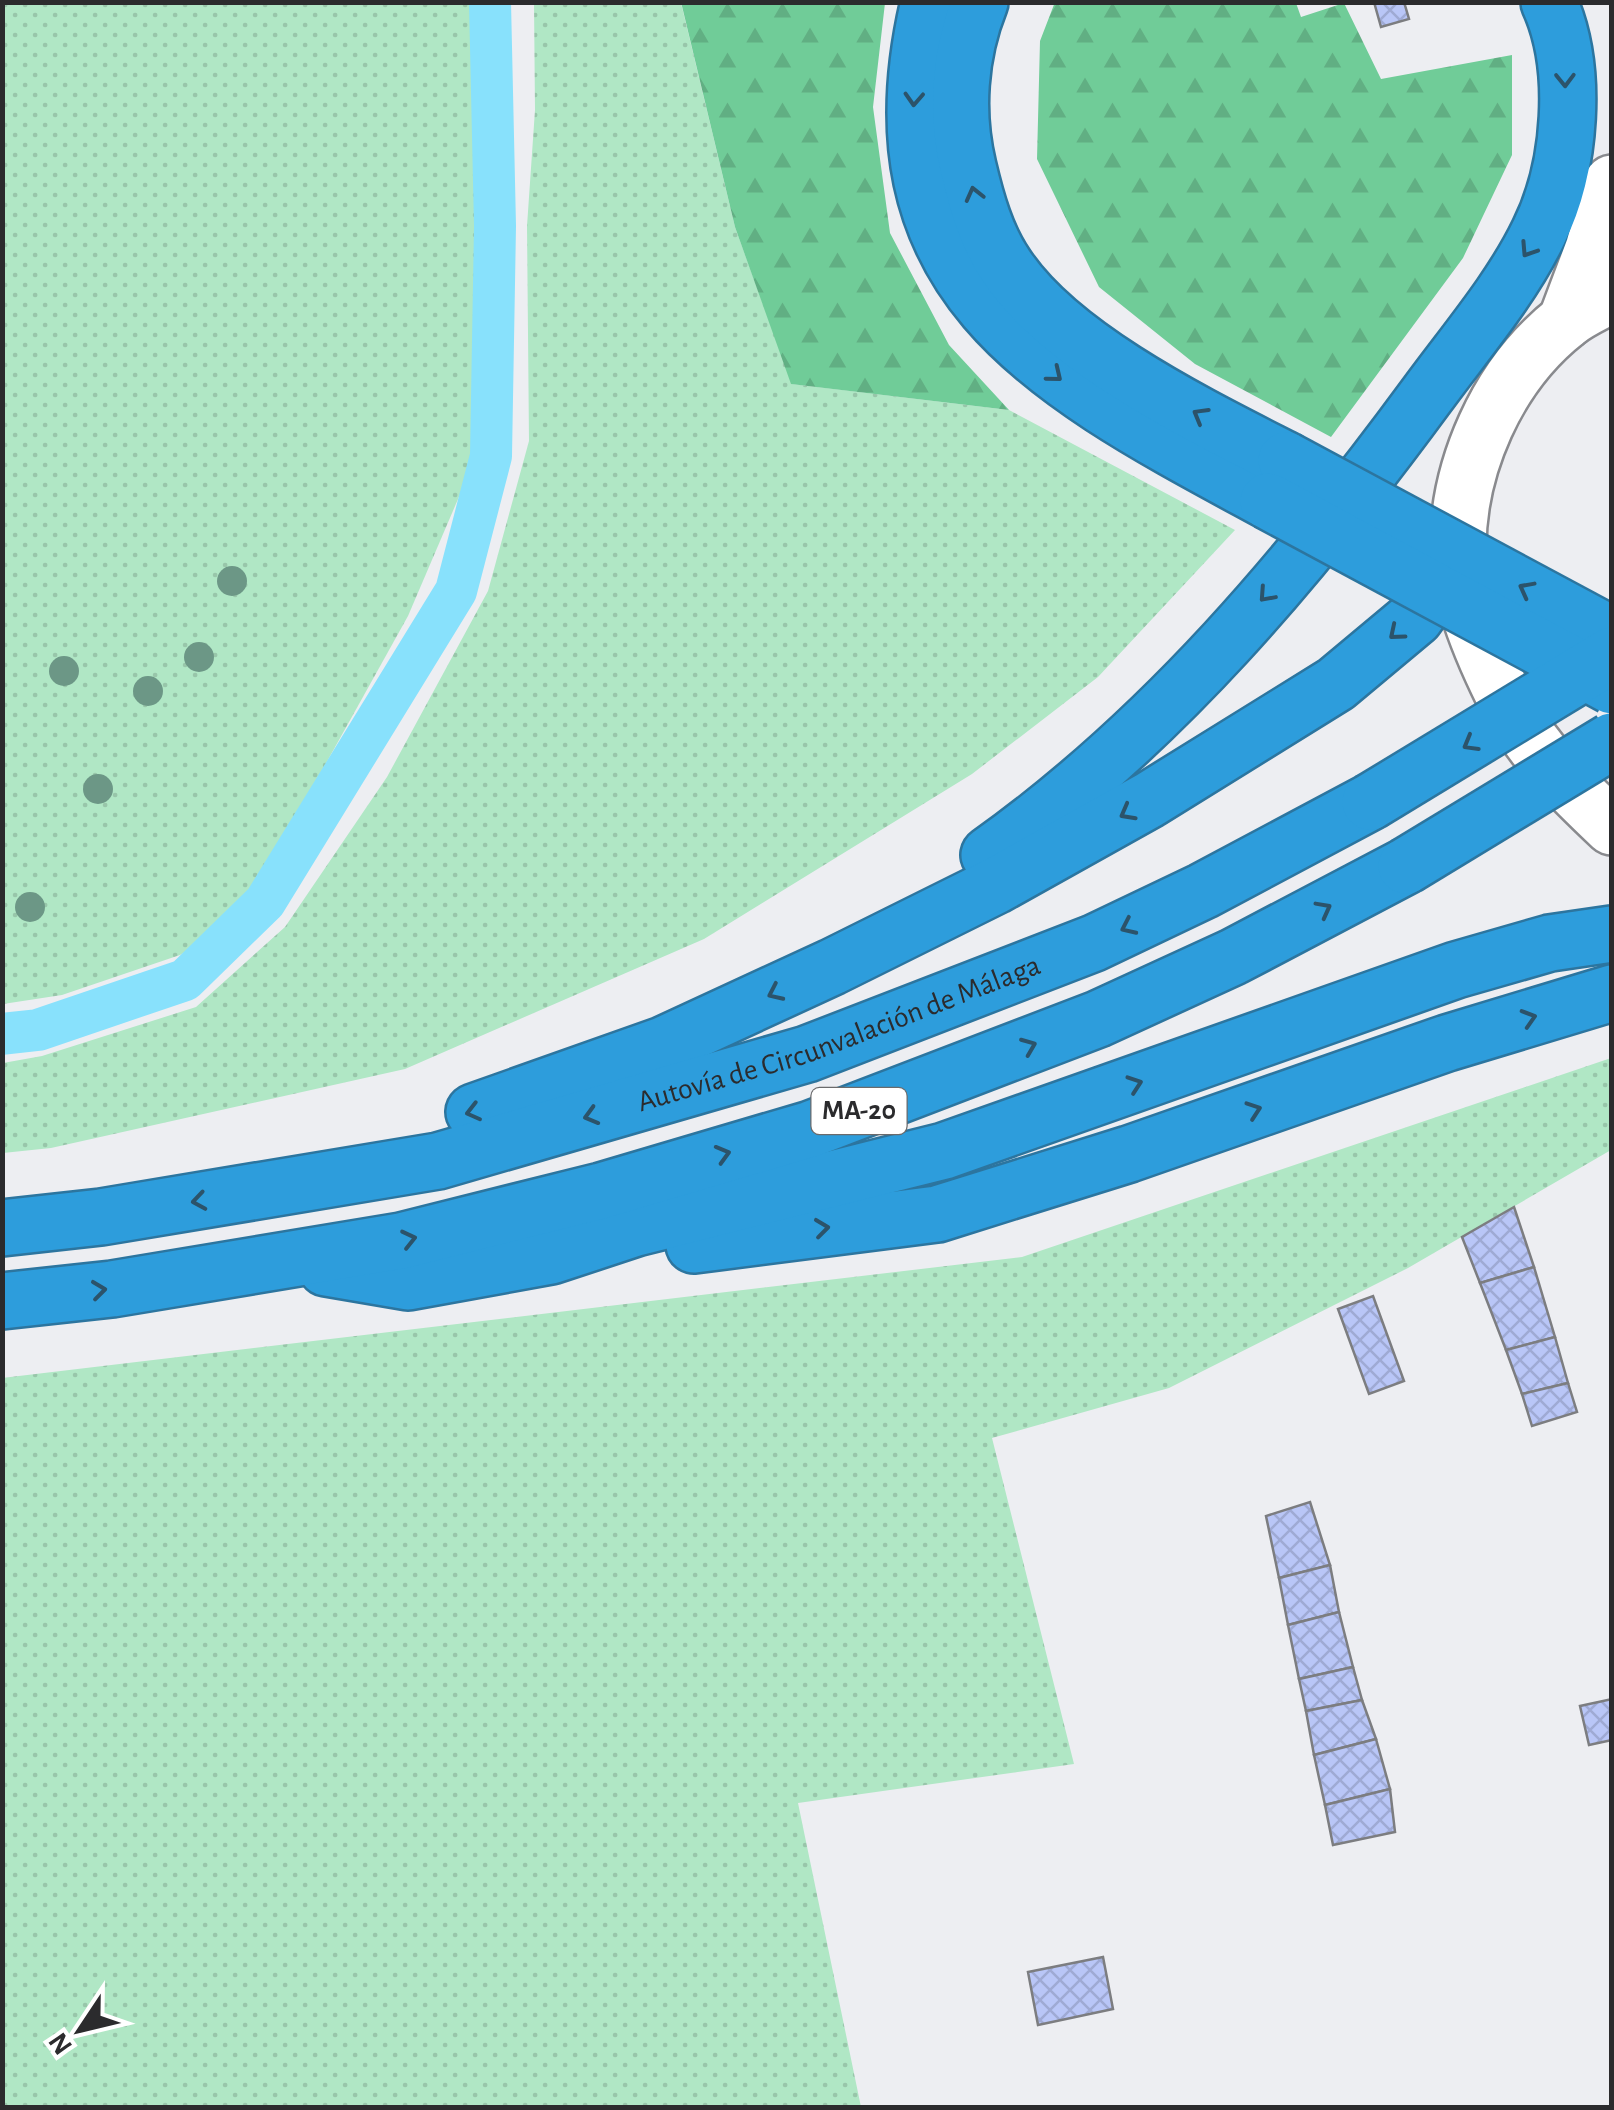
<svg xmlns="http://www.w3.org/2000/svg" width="1614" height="2110" viewBox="0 0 1614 2110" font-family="'Alegreya Sans',sans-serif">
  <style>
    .grass { fill: url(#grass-dots) }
    .forest { fill: url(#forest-firs) }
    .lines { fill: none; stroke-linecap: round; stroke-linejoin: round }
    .canal { stroke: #88e1fc; stroke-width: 42 }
    .building { fill: url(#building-cross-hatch); stroke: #7c7d80; stroke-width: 2.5 }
    .minor-casing { stroke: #898a8e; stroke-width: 60 }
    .highway-casing { stroke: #2c759f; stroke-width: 60 }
    .minor { stroke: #fff; stroke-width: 55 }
    .highway { stroke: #2d9ddc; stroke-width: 55 }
    .highway-bridge-casing { stroke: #2c759f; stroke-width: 60; stroke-linecap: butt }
    .highway-bridge { stroke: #2d9ddc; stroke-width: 55 }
    .tree { fill: #6c9786 }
    .oneway { stroke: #2c536a }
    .labels { text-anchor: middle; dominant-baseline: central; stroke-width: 8; stroke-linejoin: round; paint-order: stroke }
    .shield { fill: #fff; stroke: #6b6b6c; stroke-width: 2.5 }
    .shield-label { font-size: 28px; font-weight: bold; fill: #2b2b2d }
    .street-label { font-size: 30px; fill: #2b2b2d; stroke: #fff }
  </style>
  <defs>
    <pattern id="grass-dots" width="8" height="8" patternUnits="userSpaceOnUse" patternTransform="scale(2.5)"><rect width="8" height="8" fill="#b0e7c5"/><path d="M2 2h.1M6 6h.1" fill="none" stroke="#98c6aa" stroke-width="1.8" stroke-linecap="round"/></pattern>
    <pattern id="forest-firs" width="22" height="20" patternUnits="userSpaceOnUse" patternTransform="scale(2.5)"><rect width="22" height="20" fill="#70cc98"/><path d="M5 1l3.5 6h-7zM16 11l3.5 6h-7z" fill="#61af83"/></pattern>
    <pattern id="building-cross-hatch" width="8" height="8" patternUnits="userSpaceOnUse" patternTransform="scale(2.5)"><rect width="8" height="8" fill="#b9c6f7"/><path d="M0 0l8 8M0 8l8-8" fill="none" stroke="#9faad4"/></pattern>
  </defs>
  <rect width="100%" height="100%" fill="#edeef2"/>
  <g class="grass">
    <polygon points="2,3 474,3 476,457 408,616 280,846 219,931 180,955 62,995 3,1004"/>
    <polygon points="534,3 681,3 735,227 792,384 1009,410 1235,530 1098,677 972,774 704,939 405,1069 51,1148 3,1153 3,1063 42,1056 196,1007 285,927 387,777 488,591 529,441 527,226 535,110"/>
    <polygon points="1611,1058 1611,1150 1408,1268 1169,1388 992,1438 1074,1764 798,1803 861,2107 3,2107 2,1378 1022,1257"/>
  </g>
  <g class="forest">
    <polygon points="681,2 885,3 873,107 890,233 949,345 1009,410 791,384 735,227"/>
    <polygon points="1055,2 1296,3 1301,17 1344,3 1381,79 1512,55 1512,155 1463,258 1331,437 1195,364 1099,287 1037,159 1040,41"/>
  </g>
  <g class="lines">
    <polyline class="canal" points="2,1034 38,1030 185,980 265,902 456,591 491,456 495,226 490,2"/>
  </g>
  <g class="building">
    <polygon points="1374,2 1404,2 1409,19 1381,27"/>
    <polygon points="1514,1207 1534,1267 1480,1283 1462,1237"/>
    <polygon points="1534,1267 1555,1337 1506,1350 1480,1283"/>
    <polygon points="1373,1296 1404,1381 1369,1394 1338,1309"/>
    <polygon points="1555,1337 1568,1383 1522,1394 1506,1350"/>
    <polygon points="1568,1383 1577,1412 1532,1426 1522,1394"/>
    <polygon points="1310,1502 1330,1565 1279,1578 1266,1516"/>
    <polygon points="1330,1565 1339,1612 1288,1625 1279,1578"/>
    <polygon points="1339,1612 1353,1667 1299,1679 1288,1625"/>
    <polygon points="1353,1667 1362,1700 1306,1711 1299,1679"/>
    <polygon points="1612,1699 1612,1740 1589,1745 1580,1706"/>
    <polygon points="1362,1700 1376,1739 1314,1755 1306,1711"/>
    <polygon points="1376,1739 1390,1789 1325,1805 1314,1755"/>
    <polygon points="1390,1789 1395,1832 1333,1845 1325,1805"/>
    <polygon points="1103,1957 1113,2009 1038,2025 1028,1972"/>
  </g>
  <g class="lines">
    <g class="minor-casing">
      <g id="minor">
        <path d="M1612 294C1597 303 1579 310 1566 321 1497 375 1456 469 1458 555 1459 602 1488 665 1509 706 1534 753 1574 791 1612 827"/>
        <polyline points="1566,321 1593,249 1612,183"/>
      </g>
    </g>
    <g class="highway-casing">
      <g id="highway">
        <path d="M929 2C861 290 1051 383 1268 501"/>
        <path d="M980 2C959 54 955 113 968 167 976 201 986 237 1006 266 1060 348 1200 416 1286 460"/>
        <path d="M989 855C1163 731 1302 565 1427 395 1465 343 1511 290 1539 232 1571 168 1579 68 1549 2"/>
        <polyline points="474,1112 663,1045 832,967 995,886 1149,800 1336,684 1415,618 1458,558"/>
        <path id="s1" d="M2 1228 101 1217 438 1161 807 1054 1094 943 1203 891 1370 802"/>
        <polyline points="694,1245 937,1214 1129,1154 1447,1043 1612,993"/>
        <polyline points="326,1268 408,1282 551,1256 636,1228 944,1151 1456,970 1550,943 1612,934"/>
        <polyline points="2,1301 112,1289 401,1241 601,1191 811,1129 1098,1019 1233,957 1406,866"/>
      </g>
    </g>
    <use href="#minor" class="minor"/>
    <use href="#highway" class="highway"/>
    <g class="highway-bridge-casing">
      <g id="highway-bridge">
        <polyline points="1286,460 1612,635"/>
        <polyline points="1268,501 1612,686"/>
        <polyline points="1370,802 1612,655"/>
        <polyline points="1406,866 1612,741"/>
      </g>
    </g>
    <use href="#highway-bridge" class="highway-bridge"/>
  </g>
  <g class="tree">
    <circle cx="232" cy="581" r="15"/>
    <circle cx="199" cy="657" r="15"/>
    <circle cx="64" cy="671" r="15"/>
    <circle cx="148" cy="691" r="15"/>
    <circle cx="98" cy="789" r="15"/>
    <circle cx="30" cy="907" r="15"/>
  </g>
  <defs><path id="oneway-chevron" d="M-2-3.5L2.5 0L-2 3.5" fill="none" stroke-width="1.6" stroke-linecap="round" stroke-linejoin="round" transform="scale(2.5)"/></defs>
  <g class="oneway">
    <use href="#oneway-chevron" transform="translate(1565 80) rotate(89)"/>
    <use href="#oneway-chevron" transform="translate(914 99) rotate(93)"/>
    <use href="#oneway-chevron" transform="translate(974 194) rotate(-104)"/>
    <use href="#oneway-chevron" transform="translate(1528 250) rotate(123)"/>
    <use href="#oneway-chevron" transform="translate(1055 375) rotate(39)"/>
    <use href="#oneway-chevron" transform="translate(1200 415) rotate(-150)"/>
    <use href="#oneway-chevron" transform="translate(1526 589) rotate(-152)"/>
    <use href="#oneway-chevron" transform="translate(1266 595) rotate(132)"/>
    <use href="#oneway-chevron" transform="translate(1396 633) rotate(140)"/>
    <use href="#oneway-chevron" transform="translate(1470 744) rotate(150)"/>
    <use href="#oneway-chevron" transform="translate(1127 813) rotate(151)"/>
    <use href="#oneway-chevron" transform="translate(1324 909) rotate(-28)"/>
    <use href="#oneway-chevron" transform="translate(1128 927) rotate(155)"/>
    <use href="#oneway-chevron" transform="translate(775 993) rotate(155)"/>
    <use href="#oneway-chevron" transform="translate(1529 1018) rotate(-17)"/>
    <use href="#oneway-chevron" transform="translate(1029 1046) rotate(-22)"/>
    <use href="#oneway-chevron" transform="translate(1135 1084) rotate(-19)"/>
    <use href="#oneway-chevron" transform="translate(1254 1110) rotate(-19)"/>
    <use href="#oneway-chevron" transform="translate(473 1112) rotate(166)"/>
    <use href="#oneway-chevron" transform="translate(591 1116) rotate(164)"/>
    <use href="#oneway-chevron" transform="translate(723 1154) rotate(-16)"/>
    <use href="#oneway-chevron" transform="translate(199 1201) rotate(171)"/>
    <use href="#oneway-chevron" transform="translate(822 1228) rotate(-7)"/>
    <use href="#oneway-chevron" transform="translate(409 1239) rotate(-13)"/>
    <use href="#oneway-chevron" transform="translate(99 1290) rotate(-7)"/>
  </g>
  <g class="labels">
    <rect class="shield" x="811.5" y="1088" width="95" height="46" rx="8"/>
    <g class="shield-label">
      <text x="859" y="1111">MA-20</text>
    </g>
    <g class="street-label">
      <text stroke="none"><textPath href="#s1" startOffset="862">Autovía de Circunvalación de Málaga</textPath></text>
    </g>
  </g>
  <rect width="1614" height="2110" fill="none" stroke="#2b2b2d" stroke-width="10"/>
  <g transform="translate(80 2030) rotate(235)" stroke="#ffffff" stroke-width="8" paint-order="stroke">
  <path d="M0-8L18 38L0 25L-18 38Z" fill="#2b2b2d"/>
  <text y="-15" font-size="28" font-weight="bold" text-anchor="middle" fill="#2b2b2d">N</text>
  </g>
</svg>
